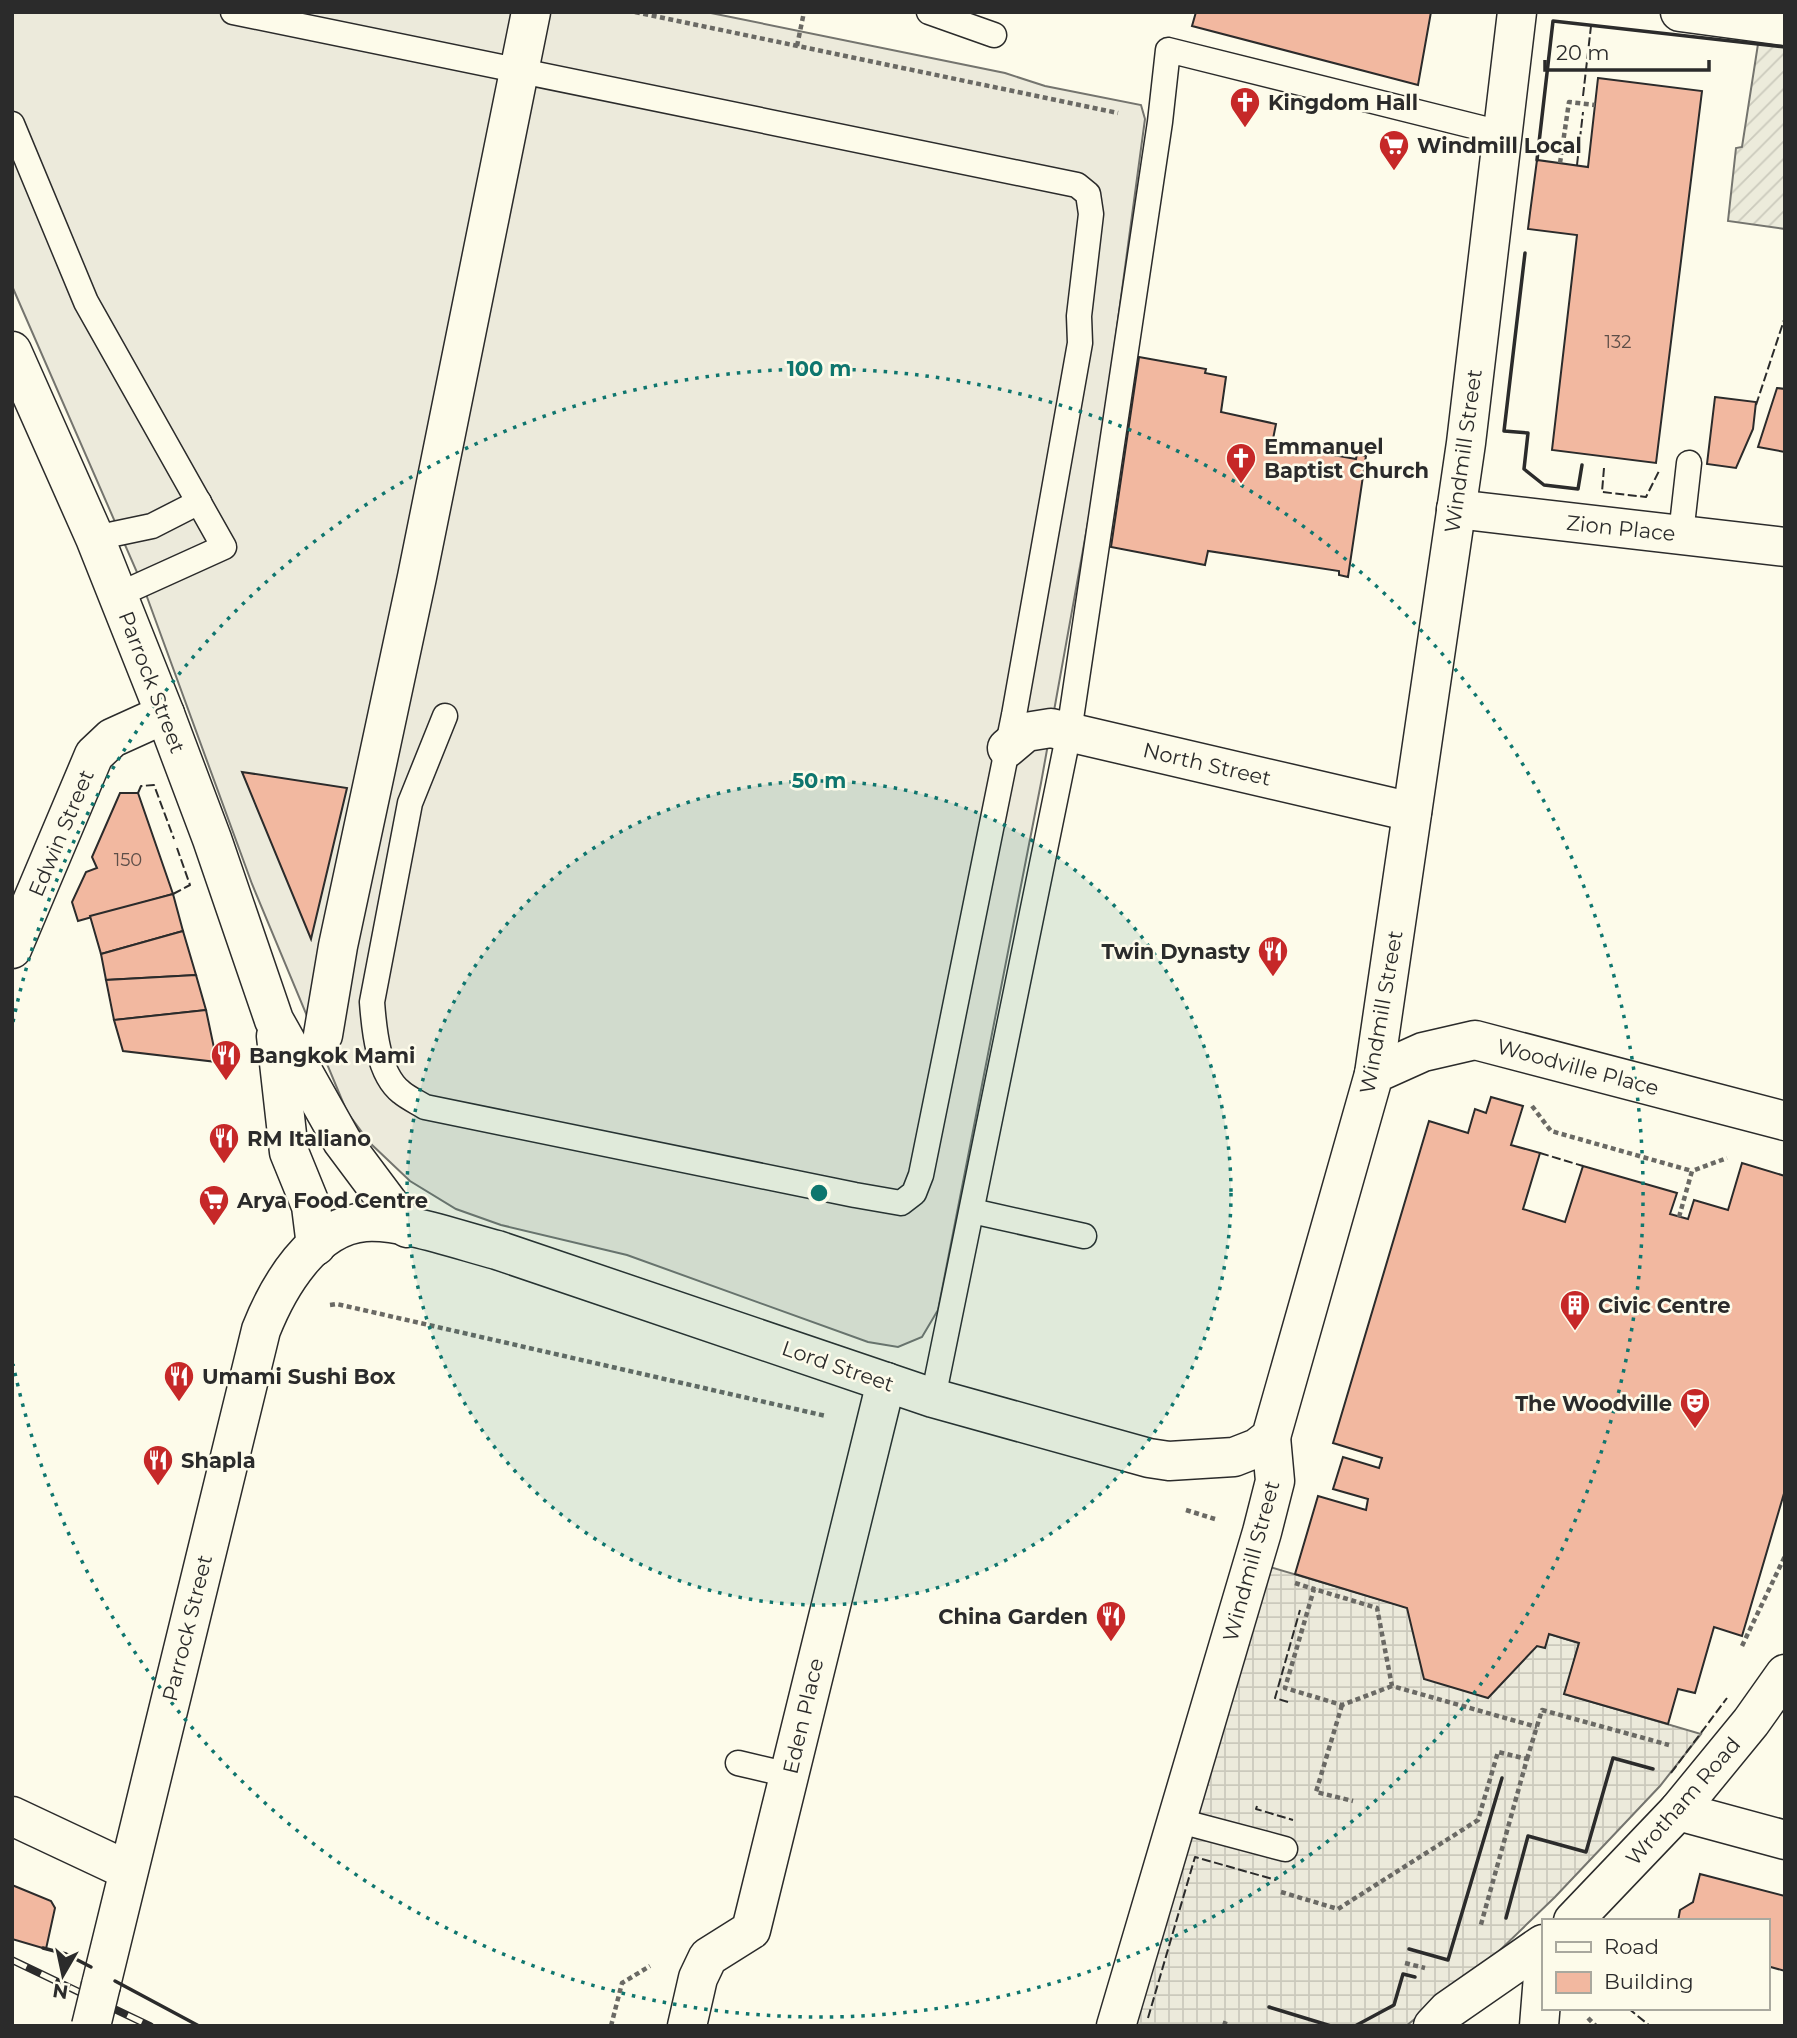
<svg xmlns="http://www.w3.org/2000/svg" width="1797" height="2038" viewBox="0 0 1797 2038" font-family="Montserrat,sans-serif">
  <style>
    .garden { fill: url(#garden-furrows); stroke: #74746e; stroke-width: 2 }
    .parking { fill: #eceadb; stroke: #74746e; stroke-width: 2 }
    .plaza { fill: url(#plaza-grid); stroke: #74746e; stroke-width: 2 }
    .building { fill: #f2b8a0; stroke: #2b2b2b; stroke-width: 2 }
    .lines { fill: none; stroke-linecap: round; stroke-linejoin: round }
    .lane-casing { stroke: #2b2b2b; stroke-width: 27 }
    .street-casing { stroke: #2b2b2b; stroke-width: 41 }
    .secondary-casing { stroke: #2b2b2b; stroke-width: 41 }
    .primary-casing { stroke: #2b2b2b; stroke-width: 41 }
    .path { stroke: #6a6964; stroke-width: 4.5; stroke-dasharray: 5 3.5; stroke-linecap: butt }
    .lane { stroke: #fdfbea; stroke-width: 24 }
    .street { stroke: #fdfbea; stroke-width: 38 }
    .secondary { stroke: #fdfbea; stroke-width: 38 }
    .primary { stroke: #fdfbea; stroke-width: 38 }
    .rail-casing { stroke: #2b2b2b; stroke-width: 8 }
    .rail { stroke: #fdfbea; stroke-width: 5; stroke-dasharray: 16; stroke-linecap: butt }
    .primary-bridge-casing { stroke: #2b2b2b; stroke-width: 41; stroke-linecap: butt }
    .primary-bridge { stroke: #fdfbea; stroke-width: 38 }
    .fence { stroke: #2b2b2b; stroke-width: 2; stroke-dasharray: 9 3.5; stroke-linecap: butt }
    .wall { stroke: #2b2b2b; stroke-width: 3.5 }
    .ring { fill: none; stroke: #0f766e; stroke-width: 3.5; stroke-dasharray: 3.5 7 }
    .labels { text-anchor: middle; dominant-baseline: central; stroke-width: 5; stroke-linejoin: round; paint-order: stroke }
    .number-label { font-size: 18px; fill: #5d4e48 }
    .poi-label { font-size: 21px; font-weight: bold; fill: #2b2b2b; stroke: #fdfbea; text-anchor: start }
    .street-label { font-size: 21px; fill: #2b2b2b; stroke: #fdfbea }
    .centre { fill: #0f766e; stroke: #fdfbea; stroke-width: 3.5 }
    .ring-label { font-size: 21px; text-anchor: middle; font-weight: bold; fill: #0f766e; stroke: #fdfbea; stroke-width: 5; stroke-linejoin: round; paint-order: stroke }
  </style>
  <defs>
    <pattern id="garden-furrows" width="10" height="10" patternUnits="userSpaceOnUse" patternTransform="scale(1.75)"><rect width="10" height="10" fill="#ecebdb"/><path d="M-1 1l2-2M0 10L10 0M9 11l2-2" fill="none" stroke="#cbcabc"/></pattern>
    <pattern id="plaza-grid" width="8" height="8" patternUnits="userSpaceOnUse" patternTransform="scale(1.75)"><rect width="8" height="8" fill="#eceadb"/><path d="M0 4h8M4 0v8" fill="none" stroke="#cbc9bc"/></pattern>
  </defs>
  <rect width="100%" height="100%" fill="#fdfbea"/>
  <polygon class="garden" points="1758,44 1785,47 1785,229 1728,221 1736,148 1742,147"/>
  <polygon class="parking" points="12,12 706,12 1005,73 1045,86 1141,105 1145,119 1099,461 1041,783 938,1310 922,1337 898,1347 868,1342 627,1255 501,1225 456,1209 410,1181 370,1143 347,1112 252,884 143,586 12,286"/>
  <polygon class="plaza" points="1263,1565 1537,1646 1549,1634 1579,1643 1565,1694 1701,1734 1660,1786 1555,1897 1495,1955 1406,2026 1128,2026"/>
  <g class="building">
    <polygon points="1196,12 1431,12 1418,85 1192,26"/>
    <polygon points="1598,78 1702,91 1656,463 1552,450 1577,235 1528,229 1530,213 1537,160 1588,167"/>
    <polygon points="1139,357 1206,369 1205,373 1226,377 1221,412 1276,424 1272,444 1356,459 1357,454 1366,456 1348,577 1339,575 1339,571 1208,551 1205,565 1111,547"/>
    <polygon points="1777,388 1785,389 1785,452 1758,447"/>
    <polygon points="1715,397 1756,402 1753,429 1736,468 1707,464"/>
    <polygon points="242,772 347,788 311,939"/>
    <polygon points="120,793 138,793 173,894 78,921 72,902 86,872 97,868 92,857"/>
    <polygon points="173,894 183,931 101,954 90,916"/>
    <polygon points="183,931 196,975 106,980 101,954"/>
    <polygon points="196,975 206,1010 114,1020 106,980"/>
    <polygon points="206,1010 217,1062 123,1051 114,1020"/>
    <polygon points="1491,1097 1523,1106 1511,1145 1540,1153 1523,1209 1565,1222 1583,1166 1677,1193 1670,1214 1688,1219 1694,1200 1728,1210 1742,1163 1785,1176 1785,1490 1742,1636 1714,1627 1695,1693 1678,1689 1668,1724 1564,1694 1579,1643 1549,1634 1545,1648 1537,1646 1488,1698 1424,1679 1407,1608 1295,1574 1318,1496 1366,1510 1368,1499 1333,1489 1343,1457 1379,1468 1382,1458 1333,1443 1429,1121 1468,1133 1475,1109 1486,1113"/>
    <polygon points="1700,1874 1785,1896 1785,1971 1767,1966 1767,1921 1678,1921 1680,1910 1693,1902"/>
    <polygon points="12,1885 51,1901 55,1908 46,1949 12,1939"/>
  </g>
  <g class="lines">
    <g class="lane-casing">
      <g id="lane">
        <path d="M233 12 1077 185 1088 194 1091 214 1079 316 1080 343 1014 715 921 1175 914 1193 901 1203 855 1195 425 1107C417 1102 408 1098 401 1092 378 1074 374 1029 372 1002L410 803 445 716"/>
        <polyline points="929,12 994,35"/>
        <polyline points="12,124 86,302 224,547 118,595"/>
        <polyline points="1681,534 1689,463"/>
        <polyline points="95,538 152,526 199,502"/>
        <polyline points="972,1211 1084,1236"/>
        <polyline points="933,1398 1069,732 1160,122 1168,50 1501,133"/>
        <polyline points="738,1763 789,1775"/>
        <polyline points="1176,1820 1285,1849"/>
      </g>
    </g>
    <g class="street-casing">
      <g id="street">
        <polyline points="1680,12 1785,26"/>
        <polyline points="1456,509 1785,547"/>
        <polyline points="1007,748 1026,732 1051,728 1412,812"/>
        <polyline points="12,949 94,755 112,738 165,714"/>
        <polyline points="323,1035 338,946 417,577 531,12"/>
        <polyline points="1678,1811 1785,1840"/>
        <polyline points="12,1816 127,1870"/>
        <polyline points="687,2026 698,1978 708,1957 751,1930 886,1382"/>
        <polyline points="1116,2026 1262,1532 1275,1481 1271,1437"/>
        <polyline points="1433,2026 1448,2010 1543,1944"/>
      </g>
    </g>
    <g class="secondary-casing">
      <g id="secondary">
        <polyline points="12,351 95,538 165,714 212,839 274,1020 342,1141 407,1228"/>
        <polyline points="276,1036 289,1152 311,1206 316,1246"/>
        <polyline points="1374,1074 1466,443 1517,12"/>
      </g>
    </g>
    <g class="primary-casing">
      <g id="primary">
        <polyline points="1573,1921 1678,1811 1751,1722 1785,1674"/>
        <path d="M101 1985 261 1330C278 1287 313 1226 365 1222 400 1219 462 1241 497 1250L933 1398 1149 1458 1169 1461 1234 1457 1257 1448 1271 1437 1374 1074 1423 1052 1475 1040 1785 1121"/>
        <polyline points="1539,2026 1543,1976"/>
      </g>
    </g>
    <g class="path">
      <polyline points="635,12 1118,113"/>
      <polyline points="797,46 804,12"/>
      <polyline points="1560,163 1569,102 1595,105"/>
      <polyline points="1532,1106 1551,1131 1692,1171"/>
      <polyline points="1679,1217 1692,1171 1727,1158"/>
      <polyline points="330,1305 337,1304 826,1416"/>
      <polyline points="1186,1510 1215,1519"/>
      <polyline points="1295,1583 1314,1589"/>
      <polyline points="1742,1646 1785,1556"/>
      <polyline points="1392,1686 1342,1705 1285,1688 1314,1589 1377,1608 1392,1686 1537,1727"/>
      <polyline points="1342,1705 1316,1792 1353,1801"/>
      <polyline points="1527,1759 1542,1710 1669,1745"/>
      <polyline points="1281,1892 1338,1909 1478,1820 1498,1752 1527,1759 1480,1928"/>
      <polyline points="1405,1963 1425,1968"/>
      <polyline points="1588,2018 1596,2026"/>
      <polyline points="611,2026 622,1983 650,1966"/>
      <polyline points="1224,2026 1226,2020"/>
    </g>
    <use href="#lane" class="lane"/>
    <use href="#street" class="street"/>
    <use href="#secondary" class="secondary"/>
    <use href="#primary" class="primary"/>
    <g class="rail-casing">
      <polyline id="rail" points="12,1960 150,2026"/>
    </g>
    <use href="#rail" class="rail"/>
    <g class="primary-bridge-casing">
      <polyline id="primary-bridge" points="91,2026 101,1985"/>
    </g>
    <use href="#primary-bridge" class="primary-bridge"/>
    <g class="fence">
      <polyline points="1583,96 1591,26"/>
      <polyline points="1577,165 1583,112"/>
      <polyline points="1756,405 1785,317"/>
      <polyline points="1604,468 1602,492 1646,497 1660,469"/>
      <polyline points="138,793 141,786 154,785 174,839"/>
      <polyline points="173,894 190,885 177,848"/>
      <polyline points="1540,1153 1583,1166"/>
      <polyline points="1288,1702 1275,1698 1300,1610"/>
      <polyline points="1671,1773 1727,1698"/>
      <polyline points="1257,1806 1256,1809 1293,1820"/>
      <polyline points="1628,2008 1650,2026"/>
      <polyline points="1148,2018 1195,1857 1276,1880"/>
    </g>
    <g class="wall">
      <polyline points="1537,160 1553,21 1785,47"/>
      <polyline points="1525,253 1504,431 1528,433 1524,469 1544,485 1578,489 1582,465"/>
      <polyline points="1506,1918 1528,1836 1586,1852 1613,1758 1653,1769"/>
      <polyline points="43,1948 66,1954 91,1967"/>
      <polyline points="1409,1949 1448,1960 1502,1778"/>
      <polyline points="115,1981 199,2026"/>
      <polyline points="1269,2007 1331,2026"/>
      <polyline points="1355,2026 1394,2005 1403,1974 1415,1977"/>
    </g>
  </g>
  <circle cx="819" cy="1193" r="412" fill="#0f766e" fill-opacity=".12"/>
  <g class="ring">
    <circle cx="819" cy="1193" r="412"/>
    <path d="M13 1022A824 824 0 1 1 13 1364"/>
  </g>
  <defs>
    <g id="church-pin" transform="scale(1.575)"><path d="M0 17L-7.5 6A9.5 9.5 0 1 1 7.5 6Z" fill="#c62828" stroke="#fdfbea"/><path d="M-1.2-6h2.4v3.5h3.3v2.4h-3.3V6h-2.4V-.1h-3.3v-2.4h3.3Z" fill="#fff"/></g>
    <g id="supermarket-pin" transform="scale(1.575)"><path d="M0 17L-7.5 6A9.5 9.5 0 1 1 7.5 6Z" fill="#c62828" stroke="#fdfbea"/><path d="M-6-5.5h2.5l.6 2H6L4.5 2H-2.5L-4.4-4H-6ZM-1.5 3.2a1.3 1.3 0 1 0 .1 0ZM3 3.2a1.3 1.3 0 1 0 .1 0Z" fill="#fff"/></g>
    <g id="restaurant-pin" transform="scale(1.575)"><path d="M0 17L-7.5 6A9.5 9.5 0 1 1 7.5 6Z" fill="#c62828" stroke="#fdfbea"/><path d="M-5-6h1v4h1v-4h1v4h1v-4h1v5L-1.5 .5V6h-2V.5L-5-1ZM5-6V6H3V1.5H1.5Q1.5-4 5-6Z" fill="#fff"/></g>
    <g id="building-pin" transform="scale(1.575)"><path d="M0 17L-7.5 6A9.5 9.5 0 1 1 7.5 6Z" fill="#c62828" stroke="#fdfbea"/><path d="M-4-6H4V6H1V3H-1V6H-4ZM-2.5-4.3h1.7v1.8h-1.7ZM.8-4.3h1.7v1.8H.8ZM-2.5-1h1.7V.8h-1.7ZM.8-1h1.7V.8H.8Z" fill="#fff"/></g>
    <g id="theatre-pin" transform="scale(1.575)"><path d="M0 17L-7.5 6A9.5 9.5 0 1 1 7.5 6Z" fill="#c62828" stroke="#fdfbea"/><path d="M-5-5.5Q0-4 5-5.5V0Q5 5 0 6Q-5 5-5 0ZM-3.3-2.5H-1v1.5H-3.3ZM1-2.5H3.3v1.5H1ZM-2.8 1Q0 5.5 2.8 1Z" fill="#fff"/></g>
  </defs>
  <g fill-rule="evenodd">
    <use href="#church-pin" x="1245" y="102"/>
    <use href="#supermarket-pin" x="1394" y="145"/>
    <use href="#church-pin" x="1241" y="458"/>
    <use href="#restaurant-pin" x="1273" y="951"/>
    <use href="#restaurant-pin" x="226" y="1055"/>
    <use href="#restaurant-pin" x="224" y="1138"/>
    <use href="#supermarket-pin" x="214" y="1200"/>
    <use href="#building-pin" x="1575" y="1305"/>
    <use href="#restaurant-pin" x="179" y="1376"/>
    <use href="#theatre-pin" x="1695" y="1403"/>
    <use href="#restaurant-pin" x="158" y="1460"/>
    <use href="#restaurant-pin" x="1111" y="1616"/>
  </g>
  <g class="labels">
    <g class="number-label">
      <text x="1618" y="342">132</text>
      <text x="128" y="860">150</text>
    </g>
    <g class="poi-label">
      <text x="1268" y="102">Kingdom Hall</text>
      <text x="1417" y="145">Windmill Local</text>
      <text x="1264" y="446">Emmanuel<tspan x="1264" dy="24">Baptist Church</tspan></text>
      <text x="1250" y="951" text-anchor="end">Twin Dynasty</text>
      <text x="249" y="1055">Bangkok Mami</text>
      <text x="247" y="1138">RM Italiano</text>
      <text x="237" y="1200">Arya Food Centre</text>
      <text x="1598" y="1305">Civic Centre</text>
      <text x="202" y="1376">Umami Sushi Box</text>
      <text x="1672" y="1403" text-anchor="end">The Woodville</text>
      <text x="181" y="1460">Shapla</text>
      <text x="1088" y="1616" text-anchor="end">China Garden</text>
    </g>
    <g class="street-label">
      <text transform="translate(1463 451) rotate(-82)">Windmill Street</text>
      <text transform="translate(1621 528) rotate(6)">Zion Place</text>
      <text transform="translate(152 682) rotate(69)">Parrock Street</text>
      <text transform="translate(1207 764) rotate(13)">North Street</text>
      <text transform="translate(61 833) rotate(-67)">Edwin Street</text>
      <text transform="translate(1381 1012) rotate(-80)">Windmill Street</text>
      <text transform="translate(1578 1067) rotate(15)">Woodville Place</text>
      <text transform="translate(838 1366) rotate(19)">Lord Street</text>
      <text transform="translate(1251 1561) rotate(-75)">Windmill Street</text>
      <text transform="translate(187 1628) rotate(-76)">Parrock Street</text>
      <text transform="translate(803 1716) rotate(-77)">Eden Place</text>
      <text transform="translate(1683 1801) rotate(-49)">Wrotham Road</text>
    </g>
  </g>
  <circle cx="819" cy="1193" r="10" class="centre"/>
  <g class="ring-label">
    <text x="819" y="376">100 m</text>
    <text x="819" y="788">50 m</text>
  </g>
  <rect width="1797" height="2038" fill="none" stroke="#2b2b2b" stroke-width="28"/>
  <rect x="1542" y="1919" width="228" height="91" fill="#fdfbea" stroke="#a9a89e" stroke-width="2"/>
  <rect x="1556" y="1942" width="35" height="10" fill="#fdfbea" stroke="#a9a89e" stroke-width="2"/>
  <text x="1604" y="1954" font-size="21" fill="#2b2b2b">Road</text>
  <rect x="1556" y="1972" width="35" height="21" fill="#f2b8a0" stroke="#a9a89e" stroke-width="2"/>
  <text x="1604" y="1989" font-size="21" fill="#2b2b2b">Building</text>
  <g transform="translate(63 1975) rotate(189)" stroke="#fdfbea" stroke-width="5" paint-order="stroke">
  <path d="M0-5L12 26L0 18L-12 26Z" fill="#2b2b2b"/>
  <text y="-10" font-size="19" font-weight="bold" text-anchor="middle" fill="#2b2b2b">N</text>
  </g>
  <path d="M1545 60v10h164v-10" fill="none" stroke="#2b2b2b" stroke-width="3.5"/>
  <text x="1556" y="60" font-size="21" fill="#2b2b2b" stroke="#fdfbea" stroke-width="5" paint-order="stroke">20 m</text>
</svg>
